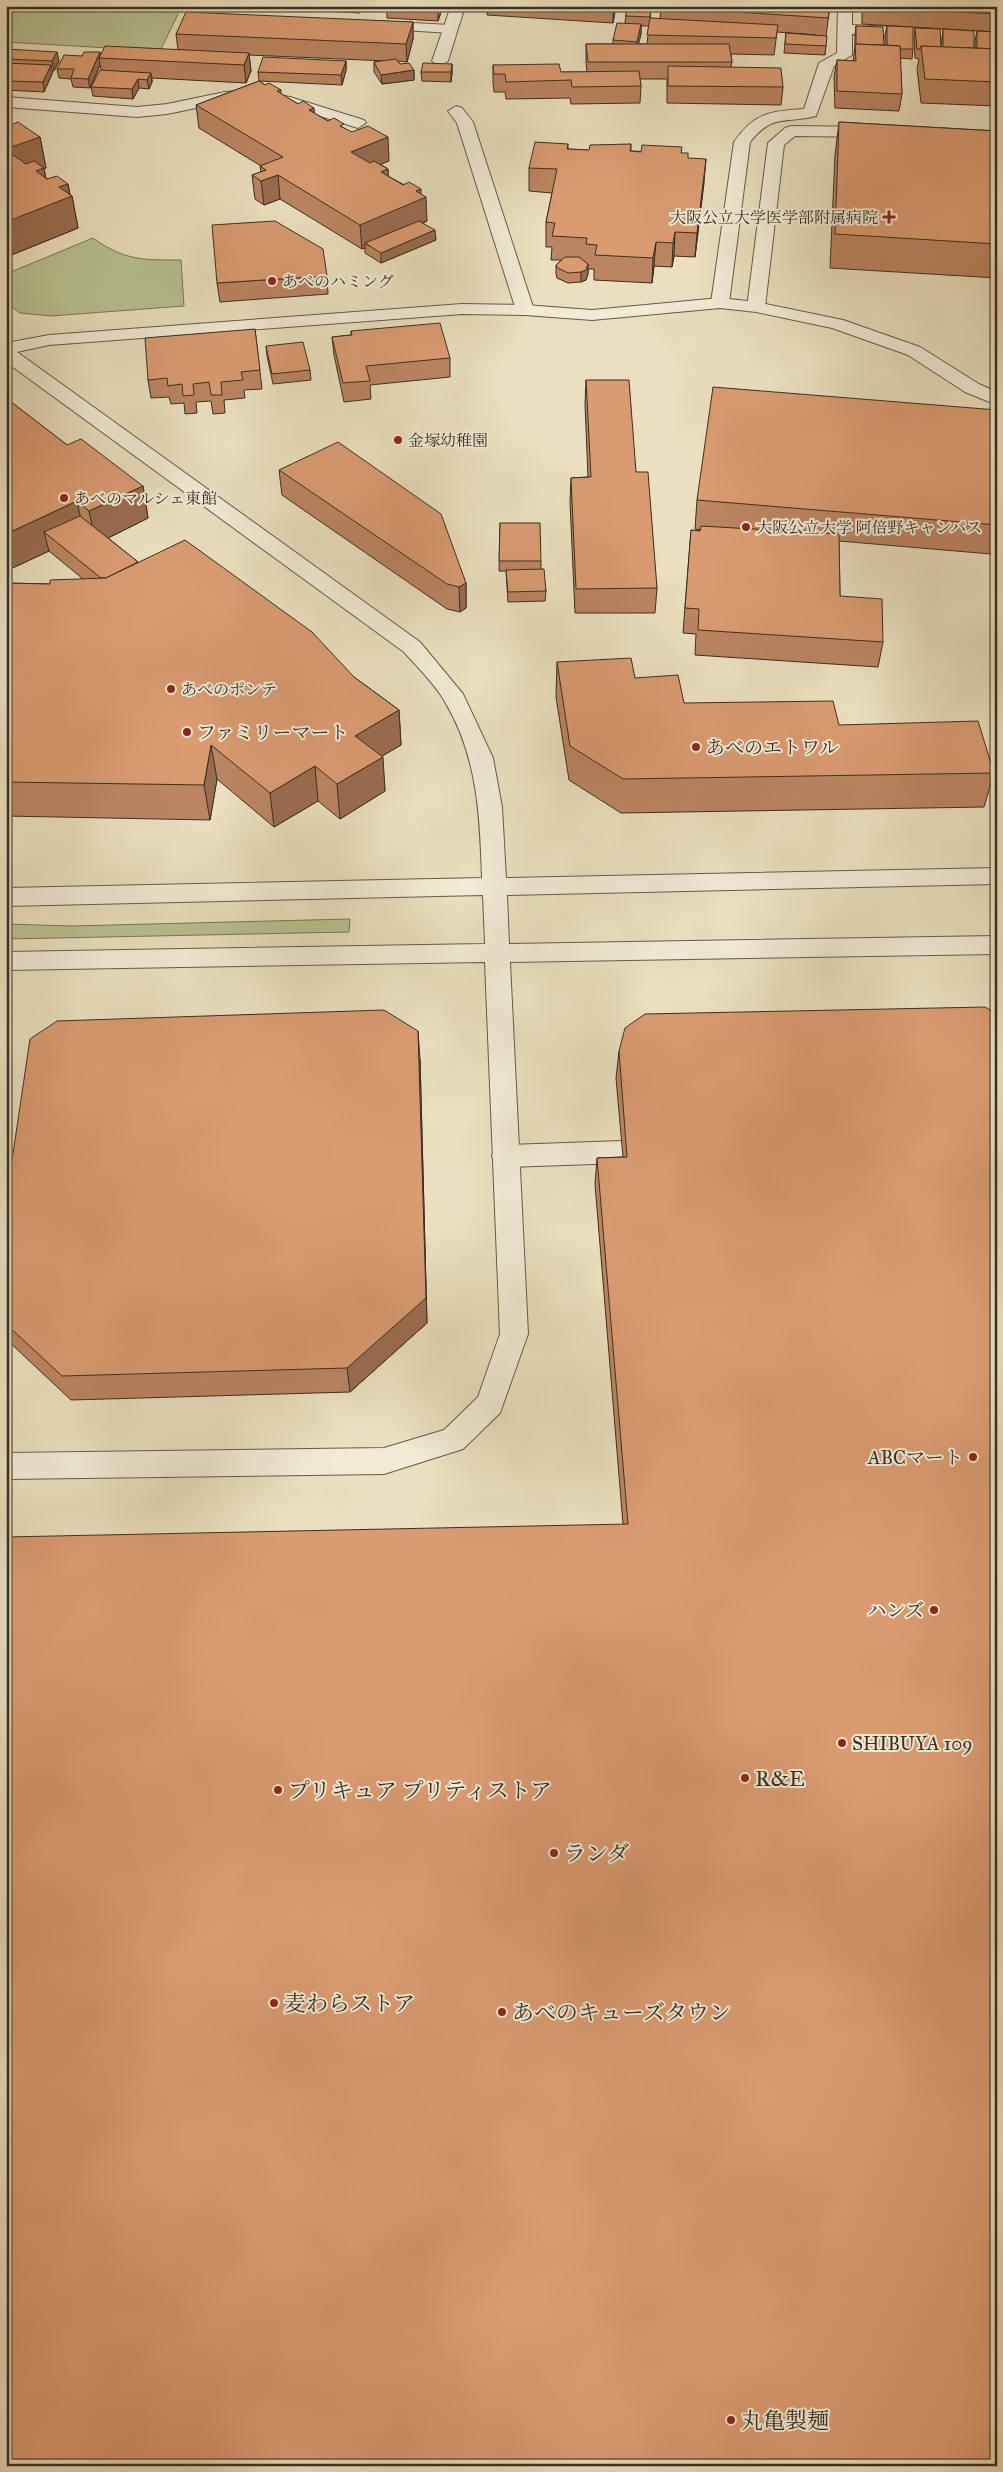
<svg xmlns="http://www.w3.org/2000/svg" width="1003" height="2472" viewBox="0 0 1003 2472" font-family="'IM FELL Great Primer','Noto Serif JP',serif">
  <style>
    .green { fill: #b7c191; stroke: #78785a }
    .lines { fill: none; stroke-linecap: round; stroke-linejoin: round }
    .service-casing { stroke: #645b4a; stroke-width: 2 }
    .minor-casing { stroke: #645b4a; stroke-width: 2 }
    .tertiary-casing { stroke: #645b4a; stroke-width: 2 }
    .service { fill: #f1ead5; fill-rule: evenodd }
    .minor { fill: #f1ead5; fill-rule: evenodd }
    .tertiary { fill: #f1ead5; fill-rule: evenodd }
    .wall { fill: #bb8561; stroke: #382f24; fill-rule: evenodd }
    .shaded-wall { fill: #996c4f; stroke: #382f24 }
    .building { fill: #da9b71; stroke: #382f24 }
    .poi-dot { fill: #8f2418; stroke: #f1ead5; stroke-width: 2 }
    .labels { text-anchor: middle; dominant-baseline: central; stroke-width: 4; stroke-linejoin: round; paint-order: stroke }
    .far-poi-label { font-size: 16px; fill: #382f24; stroke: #f1ead5; text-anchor: start }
    .poi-label { font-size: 19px; fill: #382f24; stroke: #f1ead5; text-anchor: start }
    .near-poi-label { font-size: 22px; fill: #382f24; stroke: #f1ead5; text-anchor: start }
  </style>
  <rect width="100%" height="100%" fill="#eadfbe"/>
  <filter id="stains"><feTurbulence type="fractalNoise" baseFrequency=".004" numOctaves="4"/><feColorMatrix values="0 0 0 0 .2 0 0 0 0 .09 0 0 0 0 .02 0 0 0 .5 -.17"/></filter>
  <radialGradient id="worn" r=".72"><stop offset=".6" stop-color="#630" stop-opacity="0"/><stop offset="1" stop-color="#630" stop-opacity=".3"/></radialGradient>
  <g class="green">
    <polygon points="6,6 182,6 160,51 6,42"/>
    <path d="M93 238C125 261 144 260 181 260L184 306 51 316 20 313 6 303V274Z"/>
    <polygon points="350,919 349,932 6,939 6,924 71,926"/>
  </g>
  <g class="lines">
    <g class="service-casing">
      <g id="service">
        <polygon points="377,21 450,25 457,29 450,33 372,28 370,25 372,22"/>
        <polygon points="252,90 290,97 364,120 366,123 358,128 282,104 252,100 225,102 167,114 137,117 6,107 6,97 137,107 167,104 225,92"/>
        <polygon points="791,126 875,127 883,132 875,137 795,136 784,145 765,307 762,311 750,311 747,307 768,143 785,128"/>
        <polygon points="622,1141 631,1145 635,1152 631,1159 622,1163 505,1167 496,1163 492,1156 496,1149 505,1145"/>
      </g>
    </g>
    <g class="minor-casing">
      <g id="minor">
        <polygon points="451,6 465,6 448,61 440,66 432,61"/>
        <path d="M838 6H852V25L997 32V40L852 34V55L834 66 816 116C785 124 773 113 750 142L729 303 726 307H714L711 303 734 142C754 113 770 111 804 109L819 63 837 53Z"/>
        <polygon points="456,106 462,108 473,122 534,310 531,314 519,314 516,310 457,123 448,111"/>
      </g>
    </g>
    <g class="tertiary-casing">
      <path id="tertiary" d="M720 298 756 302 843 320 920 347 979 384 997 392V405L965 392 908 355 832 328 756 312 720 308 592 320 525 315 462 314 49 345 17 352 420 642 463 694 493 758 502 807 506 878 997 868V884L507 895 509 944 997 936V954L510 962 528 1334 500 1413 463 1449 384 1474 6 1479V1453L384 1448 444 1430 478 1397 500 1334 485 962 6 970V952L485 944 483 895 6 906V888L482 878C480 817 478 757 445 702 435 684 418 668 404 652L6 362V343L49 335 462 304 525 305 592 310Z"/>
    </g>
    <use href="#service" class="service"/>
    <use href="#minor" class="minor"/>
    <use href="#tertiary" class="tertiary"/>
  </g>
  <g class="wall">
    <polygon points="268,6 363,6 360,13 268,8"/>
    <polygon points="387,6 443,6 438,21 387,18"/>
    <polygon points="487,6 616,6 613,23 487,15"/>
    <path d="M627 6H652L650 18 660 19 661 6H830L826 36V46L825 55 784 53 786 33 816 35 777 32 774 55 731 54 732 62 731 67 783 87 781 105 667 103V79H640L641 86 640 103 571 104 570 98 506 99 505 92H494L493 82V65L561 72H587L586 62V44H613V40L625 23ZM641 26H649L647 44H638L641 34Z"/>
    <polygon points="862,6 997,6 997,32 862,24"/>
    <polygon points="413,22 413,39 407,62 398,61 400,64 414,70 414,80 382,84 374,72 374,62 386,61 249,55 251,71 246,83 152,78 152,82 149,89 139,88 133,99 93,96 91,87 101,70 100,65 90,88 73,87 71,79 59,78 57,69 82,56 178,50 176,34"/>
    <polygon points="856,26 884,45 885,45 885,35 887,26 913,49 912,59 900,58 902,94 899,111 835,108 834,77 837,60 853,61 855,46 855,35"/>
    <polygon points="915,28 941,47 943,29 974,48 975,48 975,40 977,31 997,32 997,106 921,103 917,69 919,59 915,58 914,37"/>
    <polygon points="6,49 59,61 54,71 52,71 52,74 44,92 6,90"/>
    <polygon points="346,61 346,70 342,85 259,81 265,85 281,90 281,94 328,121 344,128 389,161 380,164 388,169 388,176 421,194 427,221 423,223 436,240 381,263 365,253 365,248 362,249 280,199 264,205 255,199 252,175 261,172 260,166 261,166 199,128 196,105 259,81 258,72"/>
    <polygon points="452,64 452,73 451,82 422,81 421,72"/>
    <polygon points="839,122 997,131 997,278 830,268 835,155"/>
    <polygon points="6,127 40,137 46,168 44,169 46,178 47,179 68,184 70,194 72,196 78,228 9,256 6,254"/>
    <polygon points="568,144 568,149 589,150 631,144 631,151 681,153 688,158 704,182 695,257 674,256 672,267 654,266 652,283 594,280 594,269 588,269 588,274 586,280 581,282 568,283 557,278 556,274 556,265 561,260 551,260 552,247 546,247 546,222 552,193 529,191 529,168"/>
    <polygon points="327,276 328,294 220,302 217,283"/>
    <polygon points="255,329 262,389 244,390 245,398 224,400 225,413 213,414 211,401 196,402 197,413 185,414 184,403 171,404 169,397 151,398 148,380"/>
    <polygon points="351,331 450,358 450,377 370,385 371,399 344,402 334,355 332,337 351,335"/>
    <polygon points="266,346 310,370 311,380 273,384 267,356"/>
    <polygon points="586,380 636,472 657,588 655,613 575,613 570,502 571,478 588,477 585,404"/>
    <polygon points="6,398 67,445 143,486 148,518 108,538 138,562 354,677 399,710 401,745 382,756 385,791 340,819 318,801 274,827 217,779 210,820 6,816 6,583 50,584 83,579 49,551 6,571"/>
    <polygon points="997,410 997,531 991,554 839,541 840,596 883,642 878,667 695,655 696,634 683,633 691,530 700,531 701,530 695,529 697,500"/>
    <polygon points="279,470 466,583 466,608 460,612 447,609 282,495"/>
    <polygon points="500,523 541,561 541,569 546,591 545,601 508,602 506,571 499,571"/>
    <polygon points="557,662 635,678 684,703 839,725 994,773 984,807 621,813 569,780 556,697"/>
    <polygon points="619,1051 997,2466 623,1524 595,1184 597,1158 623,1157 616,1078"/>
    <polygon points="420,1059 427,1323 350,1392 71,1400 6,1339 6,1201"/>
  </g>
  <g class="shaded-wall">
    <polygon points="359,6 363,6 360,13"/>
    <polygon points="438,6 443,6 438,21"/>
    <polygon points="613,6 616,6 613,23"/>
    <polygon points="413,22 413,39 407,62 406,44"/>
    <polygon points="641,24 641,34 637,51 637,42"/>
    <polygon points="57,52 59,61 54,71 52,61"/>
    <polygon points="100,52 101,58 99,58 100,65 90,88 88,79"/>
    <polygon points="249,53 251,71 246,83 244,65"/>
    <polygon points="346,61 346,70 342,85 341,75"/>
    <polygon points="452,64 452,73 451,82 451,72"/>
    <polygon points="51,65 52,74 44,92 43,82"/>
    <polygon points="414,70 414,80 382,84 381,75"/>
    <polygon points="151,73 152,82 149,89 147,80"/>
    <polygon points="138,79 139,88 133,99 132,89"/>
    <polygon points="314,108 316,131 309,110"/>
    <polygon points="6,137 40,137 46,168 44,169 50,200 6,157"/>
    <polygon points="388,137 389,161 353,176 351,152"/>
    <polygon points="706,159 704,182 695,257 697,233"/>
    <polygon points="388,169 389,193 381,172"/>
    <polygon points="278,175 280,199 264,205 261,181"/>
    <polygon points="68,184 70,197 72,196 78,228 9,256 6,245 6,222 59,187"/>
    <polygon points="421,189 421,199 426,197 427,221 369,246 365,243 365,248 362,249 360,225 416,191"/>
    <polygon points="435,230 436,240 381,263 381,253"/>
    <polygon points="675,232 674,256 672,267 673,243"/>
    <polygon points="656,242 654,266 652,283 653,258"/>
    <polygon points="588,264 588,274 586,280 581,282 581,272"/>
    <polygon points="143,486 148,518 96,544 89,511"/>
    <polygon points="77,501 84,534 44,532 49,551 6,571 6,534"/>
    <polygon points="466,583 466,608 460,612 459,587"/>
    <polygon points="399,710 401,745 358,770 355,736"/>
    <polygon points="211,745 217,779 210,820 204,785"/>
    <polygon points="383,757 385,791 340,819 337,784"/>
    <polygon points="315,766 318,801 274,827 270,793"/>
    <polygon points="418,1031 420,1059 427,1323 350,1392 347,1368"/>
  </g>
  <g class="building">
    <polygon points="627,6 651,6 650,17 626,16"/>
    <polygon points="661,6 830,6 828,18 661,7"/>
    <polygon points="864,6 997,6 997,14 864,7"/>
    <polygon points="186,12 413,22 406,44 176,34"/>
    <polygon points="650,18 778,25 776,38 647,35"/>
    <polygon points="617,23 641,24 637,42 613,40"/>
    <polygon points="856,26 883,27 884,45 856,44"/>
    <polygon points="887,26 913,27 913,49 900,49 900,46 887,45"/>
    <polygon points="915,28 940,29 941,47 921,46 920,49 917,49"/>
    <polygon points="943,29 974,31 974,48 943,47"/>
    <polygon points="977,31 997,32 997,49 977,48"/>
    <polygon points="786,33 827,36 826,46 785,44"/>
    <polygon points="586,44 729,44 732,62 588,62"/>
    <polygon points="855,44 900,46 902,94 837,91 837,60 856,61"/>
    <polygon points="105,46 249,53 244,65 99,58"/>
    <polygon points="921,46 997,49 997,82 925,79"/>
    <polygon points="6,49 57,52 52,61 6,59"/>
    <polygon points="84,52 100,52 88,79 71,78 74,69 57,69 64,55 82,56"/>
    <polygon points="263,57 346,61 341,75 258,72"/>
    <polygon points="396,59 400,64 409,63 414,70 381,75 374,62"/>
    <polygon points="6,63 51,65 43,82 6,81"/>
    <polygon points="423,63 452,64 451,72 421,72"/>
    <polygon points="559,64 561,72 639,71 641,86 572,87 571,80 506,82 505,74 494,74 493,65"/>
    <polygon points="668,66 781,68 783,87 668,86"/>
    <polygon points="100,70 151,73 147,80 138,79 132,89 91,87"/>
    <polygon points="259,81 265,85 269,83 281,90 277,91 298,104 303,101 314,108 309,110 328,121 334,118 344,124 340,126 352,132 368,126 388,137 351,152 370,163 374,161 388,169 381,172 403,185 409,182 421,189 416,191 426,197 360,225 278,175 261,181 252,175 266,170 260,166 283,157 196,105"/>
    <polygon points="18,122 40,137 6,149 6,127"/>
    <polygon points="839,122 997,131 997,244 835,234"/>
    <polygon points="535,142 568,144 567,149 589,150 590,145 631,144 630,151 641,152 642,145 682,147 681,153 688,153 688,158 706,159 697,233 675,232 673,243 656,242 653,258 595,255 597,245 586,244 587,238 552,236 555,223 546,222 557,169 529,168"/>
    <polygon points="6,150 26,164 34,161 44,168 36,171 47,179 57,176 68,184 59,187 72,196 6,222"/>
    <polygon points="275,221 323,249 327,276 217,283 212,225"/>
    <polygon points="419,221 435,230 381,253 365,243"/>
    <polygon points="565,257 579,257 588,264 586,270 581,272 568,273 558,268 556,265"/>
    <polygon points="440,323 450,358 366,366 370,381 343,383 332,337 352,335 351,331"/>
    <polygon points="255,329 260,370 241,372 243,380 221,382 222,395 211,395 209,382 193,384 194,395 183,396 182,384 168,386 167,378 148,380 145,338"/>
    <polygon points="303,342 310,370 272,374 266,346"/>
    <polygon points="586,380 629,380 636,472 648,472 657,588 576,589 571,478 591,477"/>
    <polygon points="713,387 997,410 997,525 697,500"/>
    <polygon points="6,398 67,445 81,439 143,486 89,511 77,501 6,534"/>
    <polygon points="338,442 441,514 466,583 459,587 447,584 279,470"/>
    <polygon points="80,516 138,562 106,578 101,578 44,532"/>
    <polygon points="500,523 540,523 541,561 499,561"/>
    <polygon points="701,526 839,534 840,596 882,599 883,642 698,630 699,609 685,608 691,530 700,531"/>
    <polygon points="185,540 312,632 354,677 399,710 355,736 383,757 337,784 315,766 270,793 211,745 204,785 6,782 6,583 50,584 50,580 106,578"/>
    <polygon points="544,569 546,591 508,592 506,570"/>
    <polygon points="631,658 635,678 678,675 684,703 833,701 839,725 978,721 994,773 623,779 570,746 557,662"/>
    <polygon points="985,1007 997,1014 997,2466 6,2466 6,1537 628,1524 597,1158 627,1157 619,1051 625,1028 645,1014"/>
    <polygon points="384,1010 418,1031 426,1298 347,1368 62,1376 6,1324 6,1201 30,1039 57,1021"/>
  </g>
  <g class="poi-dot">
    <path d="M886.5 209.5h5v5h5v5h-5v5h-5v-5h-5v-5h5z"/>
    <circle cx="272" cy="281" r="5"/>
    <circle cx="398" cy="440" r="5"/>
    <circle cx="64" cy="498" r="5"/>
    <circle cx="746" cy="527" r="5"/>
    <circle cx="171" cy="689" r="5"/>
    <circle cx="187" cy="732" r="5"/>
    <circle cx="696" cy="747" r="5"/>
    <circle cx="973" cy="1457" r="5"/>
    <circle cx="934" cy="1610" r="5"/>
    <circle cx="842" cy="1743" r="5"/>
    <circle cx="745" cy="1778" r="5"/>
    <circle cx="278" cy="1790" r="5"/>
    <circle cx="554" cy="1853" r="5"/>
    <circle cx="274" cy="2003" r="5"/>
    <circle cx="502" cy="2012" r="5"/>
    <circle cx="731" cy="2420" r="5"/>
  </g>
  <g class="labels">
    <g class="far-poi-label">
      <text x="878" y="217" text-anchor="end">大阪公立大学医学部附属病院</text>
      <text x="282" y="281">あべのハミング</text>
      <text x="408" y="440">金塚幼稚園</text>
      <text x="74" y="498">あべのマルシェ東館</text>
      <text x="756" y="527">大阪公立大学 阿倍野キャンパス</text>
      <text x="181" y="689">あべのポンテ</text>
    </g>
    <g class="poi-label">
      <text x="197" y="732">ファミリーマート</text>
      <text x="706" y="747">あべのエトワル</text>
      <text x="963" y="1457" text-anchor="end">ABCマート</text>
      <text x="924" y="1610" text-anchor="end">ハンズ</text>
      <text x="852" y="1743">SHIBUYA 109</text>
    </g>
    <g class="near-poi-label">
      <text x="755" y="1778">R&amp;E</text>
      <text x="288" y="1790">プリキュア プリティストア</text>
      <text x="564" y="1853">ランダ</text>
      <text x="284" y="2003">麦わらストア</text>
      <text x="512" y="2012">あべのキューズタウン</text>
      <text x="741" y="2420">丸亀製麺</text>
    </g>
  </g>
  <rect width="1003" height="2472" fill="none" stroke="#eadfbe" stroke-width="25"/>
  <rect x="8" y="8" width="988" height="2457" fill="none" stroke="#382f24" stroke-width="2.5"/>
  <rect x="12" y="12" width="978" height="2447" fill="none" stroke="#382f24"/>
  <rect width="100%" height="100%" filter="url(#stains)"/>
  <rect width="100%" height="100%" fill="url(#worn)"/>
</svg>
